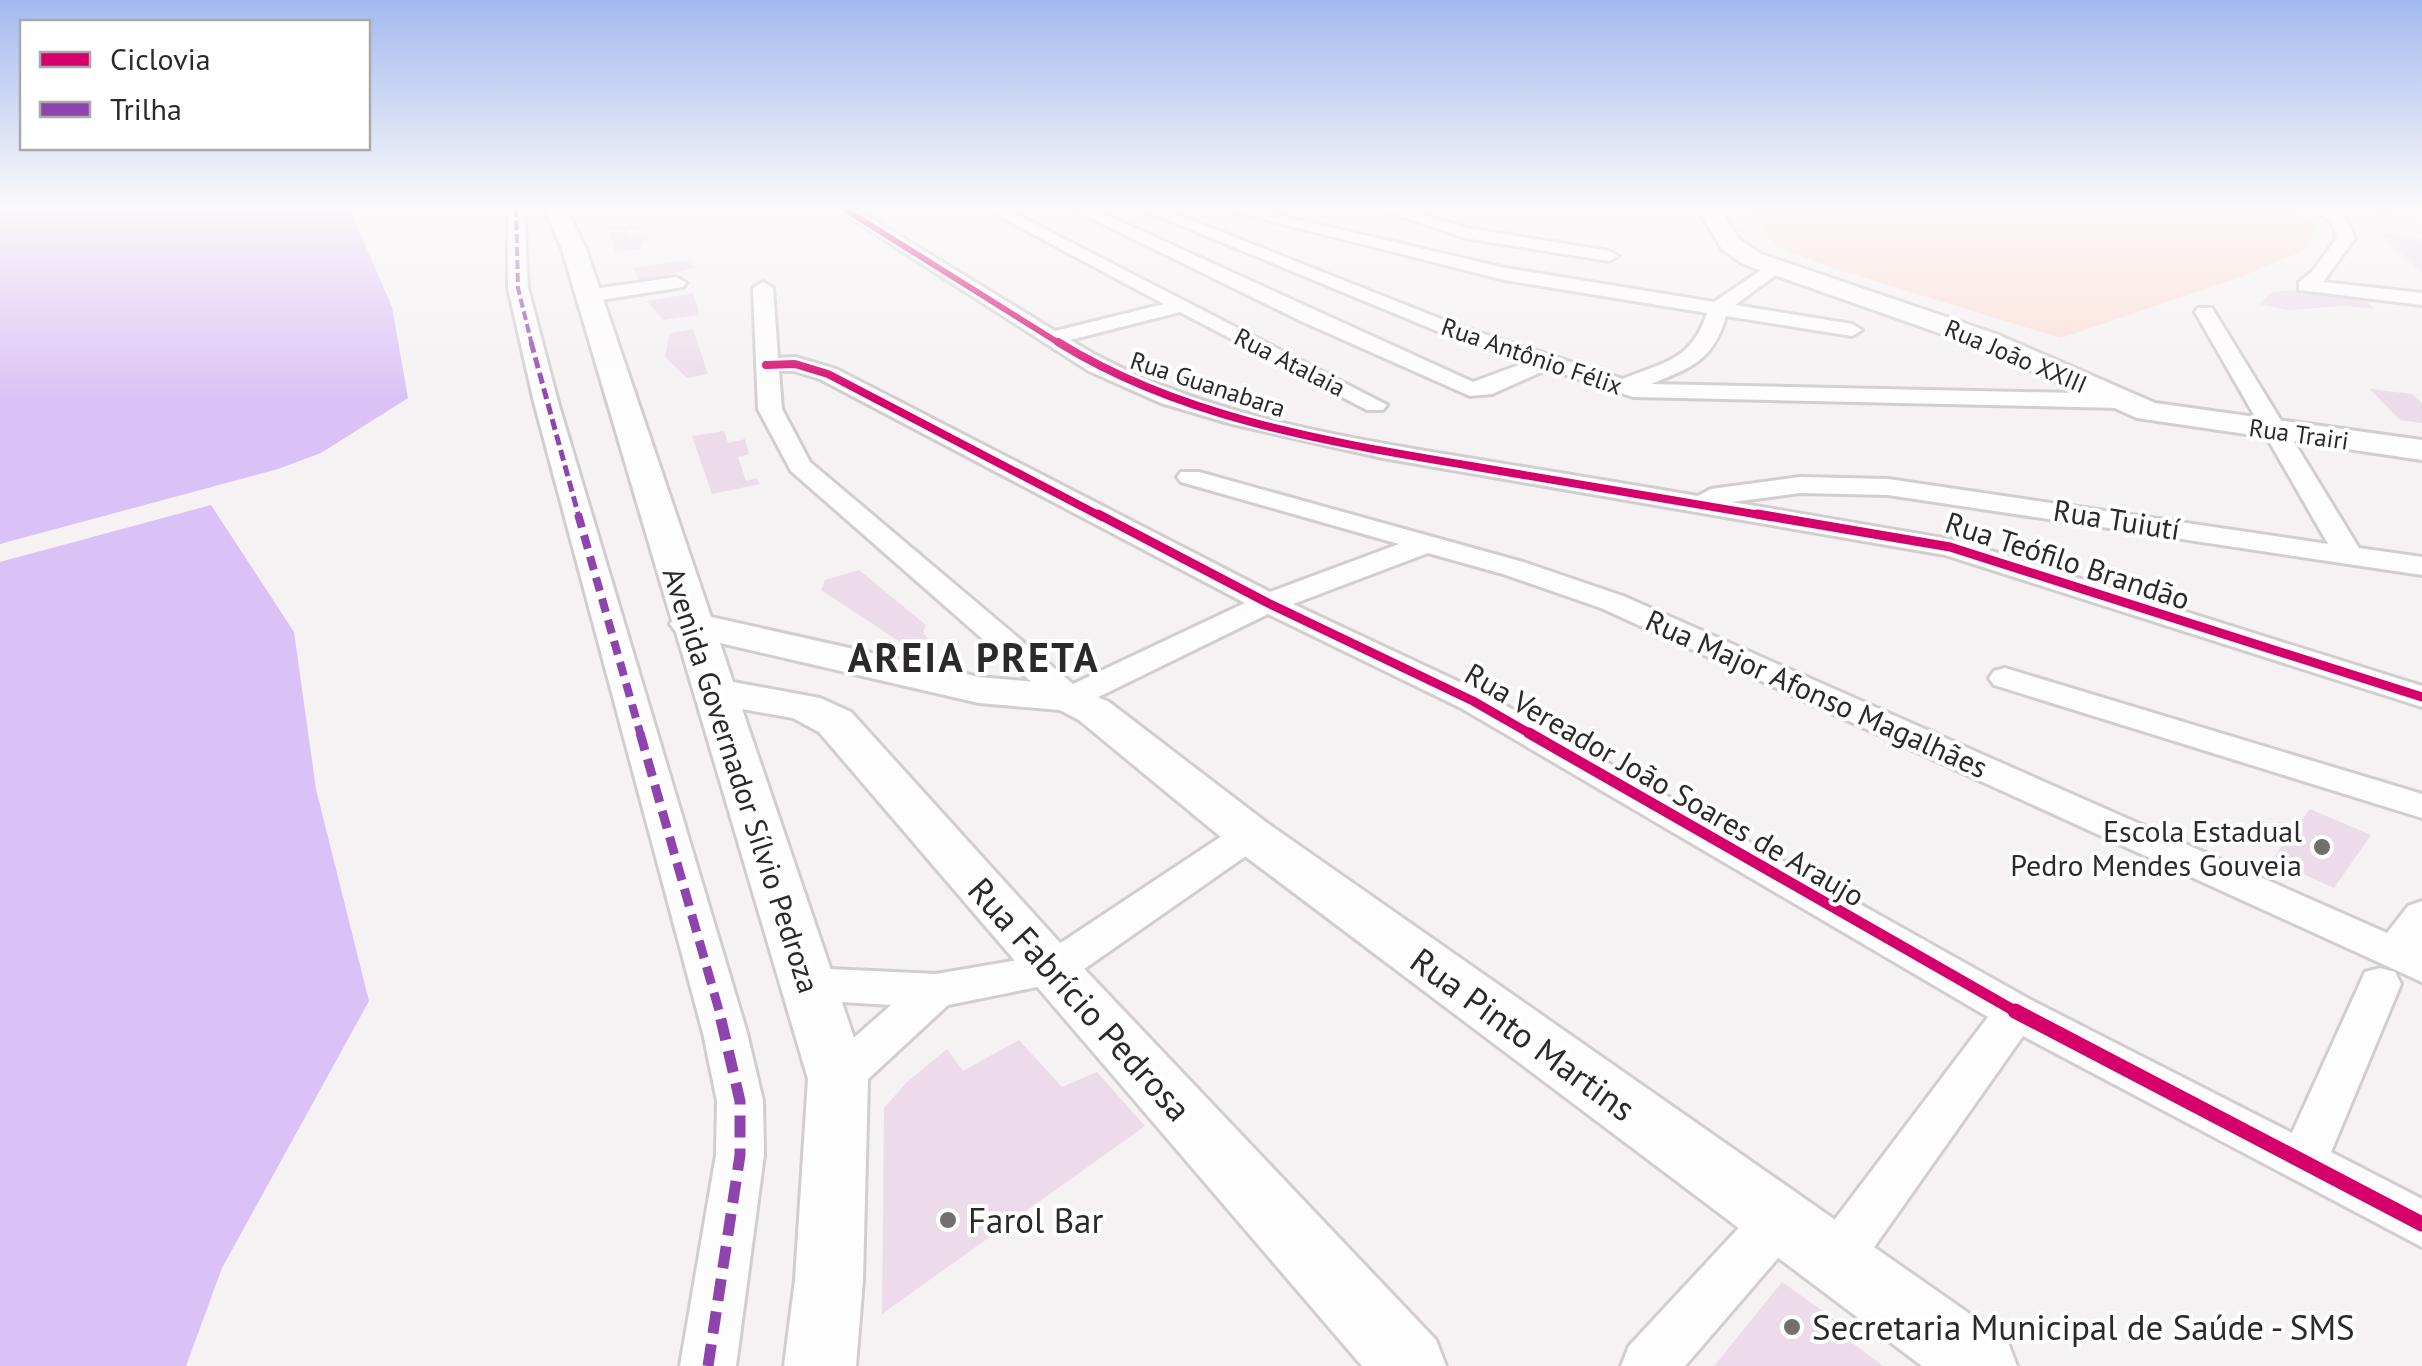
<svg xmlns="http://www.w3.org/2000/svg" width="2422" height="1366" viewBox="0 0 2422 1366" font-family="'PT Sans',sans-serif">
  <style>
    .green { fill: #fbded5 }
    .water { fill: #dbc2f6 }
    .building { fill: #ecdce9 }
    .lines { fill: none; stroke-linecap: round; stroke-linejoin: round }
    .minor-casing { stroke: #d2cecf; stroke-width: 6 }
    .major-casing { stroke: #d2cecf; stroke-width: 6 }
    .minor { fill: #fefdfd; fill-rule: evenodd }
    .major { fill: #fefdfd; fill-rule: evenodd }
    .quiet-far4 { stroke: #8e44ad; stroke-width: 4; stroke-dasharray: 9 4; stroke-linecap: butt }
    .quiet-far3 { stroke: #8e44ad; stroke-width: 5; stroke-dasharray: 11 5; stroke-linecap: butt }
    .quiet-far2 { stroke: #8e44ad; stroke-width: 8; stroke-dasharray: 14 8; stroke-linecap: butt }
    .quiet-far1 { stroke: #8e44ad; stroke-width: 9; stroke-dasharray: 18 9; stroke-linecap: butt }
    .quiet { stroke: #8e44ad; stroke-width: 11; stroke-dasharray: 22 11; stroke-linecap: butt }
    .cycleway-far4-casing { stroke: #fff; stroke-width: 10 }
    .cycleway-far3-casing { stroke: #fff; stroke-width: 12 }
    .cycleway-far2-casing { stroke: #fff; stroke-width: 15 }
    .cycleway-far1-casing { stroke: #fff; stroke-width: 18 }
    .cycleway-casing { stroke: #fff; stroke-width: 21 }
    .cycleway-far4 { stroke: #d6006c; stroke-width: 6 }
    .cycleway-far3 { stroke: #d6006c; stroke-width: 8 }
    .cycleway-far2 { stroke: #d6006c; stroke-width: 9 }
    .cycleway-far1 { stroke: #d6006c; stroke-width: 11 }
    .cycleway { stroke: #d6006c; stroke-width: 15 }
    .poi-dot { fill: #736f70; stroke: #fff; stroke-width: 4 }
    .labels { text-anchor: middle; dominant-baseline: central; stroke-width: 8; stroke-linejoin: round; paint-order: stroke }
    .far-street-label { font-size: 25px; fill: #2d292a; stroke: #fff }
    .street-label { font-size: 30px; fill: #2d292a; stroke: #fff }
    .poi-label { font-size: 30px; fill: #2d292a; stroke: #fff; text-anchor: end }
    .near-street-label { font-size: 35px; fill: #2d292a; stroke: #fff }
    .near-poi-label { font-size: 35px; fill: #2d292a; stroke: #fff; text-anchor: start }
    .district-label { font-size: 40px; font-weight: bold; letter-spacing: 2.5px; fill: #2d292a; stroke: #fff }
  </style>
  <rect width="100%" height="100%" fill="#f6f1f3"/>
  <polygon class="green" points="1744,208 2293,208 2317,227 2304,250 2238,278 2061,338 1832,268 1778,247"/>
  <g class="water">
    <polygon points="0,208 349,208 392,307 408,398 321,453 278,469 0,544"/>
    <polygon points="211,505 294,632 316,789 369,1001 222,1268 186,1366 0,1366 0,562"/>
  </g>
  <g class="building">
    <polygon points="2363,208 2389,208 2412,223 2382,221"/>
    <polygon points="636,224 641,228 627,230 630,236 645,233 651,241 642,242 640,249 615,252 608,227"/>
    <polygon points="2380,234 2422,238 2422,273"/>
    <polygon points="687,260 696,267 668,275 670,283 642,286 633,268"/>
    <polygon points="2297,290 2364,298 2374,309 2345,306 2288,310 2259,304 2272,292"/>
    <polygon points="694,293 699,315 663,320 647,301"/>
    <polygon points="693,329 708,374 687,378 665,357 670,333"/>
    <polygon points="2370,389 2412,394 2422,403 2422,423 2400,420"/>
    <polygon points="724,431 728,443 745,439 749,454 738,457 746,481 756,478 760,484 712,494 692,436"/>
    <polygon points="859,570 926,625 923,632 935,648 920,655 821,590 825,580"/>
    <polygon points="2310,809 2371,835 2334,888 2272,860"/>
    <polygon points="1019,1040 1062,1087 1097,1072 1145,1126 882,1314 884,1108 907,1082 947,1049 963,1071"/>
    <polygon points="1782,1282 1841,1324 1837,1331 1883,1366 1714,1366"/>
  </g>
  <g class="lines">
    <g class="minor-casing">
      <g id="minor">
        <polygon points="508,208 524,208 528,288 558,402 747,1033 763,1101 764,1155 736,1366 680,1366 716,1155 717,1101 703,1033 534,402 508,288"/>
        <path d="M835 208H854L1055 331 1164 304 984 208H1004L1387 405 1383 410H1367L1180 312 1070 340C1186 411 1324 434 1456 456 1537 469 1618 483 1698 496L1711 489 1800 477 1888 479 2328 544 2195 312 2198 308H2212L2359 548 2422 557V575L1888 495 1800 493 1732 502 1960 541 2422 686V707L1945 555 1383 458 1232 424 1161 403 1089 371Z"/>
        <path d="M1070 208H1091L1473 382 1527 362 1442 333 1139 208H1161L1456 325 1623 379C1666 361 1691 361 1707 313L1505 280 1220 208H1248L1505 268 1714 302 1773 262 1782 268 1780 272 1735 305 1852 324 1862 330 1852 336 1726 316C1713 361 1692 367 1651 384L2120 394 2132 401 2120 408 1633 397 1548 369 1492 394 1470 396 1301 321Z"/>
        <polygon points="1377,208 1401,208 1467,228 1609,251 1618,256 1609,261 1465,238"/>
        <path d="M2313 208C2338 207 2347 215 2355 238L2323 282 2422 293V305L2299 290V282L2312 272 2337 238 2332 223Z"/>
        <polygon points="676,277 686,283 683,287 588,302 578,296 588,290"/>
        <path d="M763 282 773 288 778 358 795 357 836 369 1270 592 1399 544 1181 482 1177 477 1181 472H1199L1523 562 1623 596 2387 933 2408 906 2422 901V982L1601 608 1503 574 1428 553 1293 604 1485 694 2031 1000 2292 1133 2365 972 2380 968 2395 972 2401 984 2331 1152 2422 1199V1247L2023 1036 1853 1277 1835 1284 1817 1277 1809 1260 1817 1243 1988 1017 1461 708 1268 614 1082 705H1058L791 471 758 409 753 288ZM779 371H794L820 379 1245 603 1073 684 810 462 782 409Z"/>
        <polygon points="2005,668 2422,794 2422,818 1994,685 1989,678 1994,671"/>
        <polygon points="1250,822 1263,826 1269,835 1263,844 1067,981 948,1005 854,1092 838,1098 822,1092 815,1079 822,1066 891,1005 809,1000 794,996 788,984 794,972 809,968 936,974 1041,956 1237,826"/>
        <polygon points="1779,1197 1797,1204 1804,1220 1797,1236 1685,1366 1621,1366 1629,1346 1761,1204"/>
      </g>
    </g>
    <g class="major-casing">
      <g id="major">
        <polygon points="544,208 566,208 586,249 711,617 979,677 1070,685 1109,702 1267,823 2007,1340 2017,1366 1922,1366 1233,847 1079,720 1060,710 979,703 720,643 733,682 820,698 851,712 1071,955 1436,1340 1446,1366 1362,1366 819,732 793,718 742,709 868,1079 863,1280 856,1366 784,1366 795,1280 808,1079 676,632 670,624 672,621 562,249"/>
        <polygon points="1697,208 1719,208 1739,239 1761,254 1996,334 2155,403 2422,440 2422,460 2137,418 1976,346 1743,264 1722,249"/>
      </g>
    </g>
    <use href="#minor" class="minor"/>
    <use href="#major" class="major"/>
    <polyline class="quiet-far4" points="516,208 518,288 532,345"/>
    <polyline class="quiet-far3" points="531,342 579,517"/>
    <polyline class="quiet-far2" points="578,514 641,736"/>
    <polyline class="quiet-far1" points="640,733 720,1014"/>
    <polyline class="quiet" points="708,1366 740,1155 740,1101 719,1011"/>
    <g class="cycleway-far4-casing">
      <polyline id="cycleway-far4" points="843,208 1062,345"/>
    </g>
    <g class="cycleway-far3-casing">
      <g id="cycleway-far3">
        <path d="M1058 342C1182 419 1330 442 1471 466 1571 483 1672 500 1772 517"/>
        <polyline points="766,365 795,364 828,374 1102,517"/>
      </g>
    </g>
    <g class="cycleway-far2-casing">
      <g id="cycleway-far2">
        <polyline points="1098,514 1268,603 1473,701 1534,736"/>
        <polyline points="1757,514 1950,547 2422,697"/>
      </g>
    </g>
    <g class="cycleway-far1-casing">
      <polyline id="cycleway-far1" points="1529,733 2020,1014"/>
    </g>
    <g class="cycleway-casing">
      <polyline id="cycleway" points="2015,1011 2422,1224"/>
    </g>
    <use href="#cycleway-far4" class="cycleway-far4"/>
    <use href="#cycleway-far3" class="cycleway-far3"/>
    <use href="#cycleway-far2" class="cycleway-far2"/>
    <use href="#cycleway-far1" class="cycleway-far1"/>
    <use href="#cycleway" class="cycleway"/>
  </g>
  <linearGradient id="sky" x2="0" y2="1"><stop stop-color="#a3baee"/><stop offset="0.52" stop-color="#fbf9fa"/><stop offset="1" stop-color="#fbf9fa" stop-opacity="0"/></linearGradient>
  <rect width="2422" height="399" fill="url(#sky)"/>
  <g class="poi-dot">
    <circle cx="2322" cy="847" r="10"/>
    <circle cx="948" cy="1220" r="10"/>
    <circle cx="1792" cy="1327" r="10"/>
  </g>
  <g class="labels">
    <g class="far-street-label">
      <text transform="translate(1532 356) rotate(19)">Rua Antônio Félix</text>
      <text transform="translate(2016 356) rotate(23)">Rua João XXIII</text>
      <text transform="translate(1290 362) rotate(27)">Rua Atalaia</text>
      <text transform="translate(1208 384) rotate(18)">Rua Guanabara</text>
      <text transform="translate(2299 434) rotate(8)">Rua Trairi</text>
    </g>
    <g class="street-label">
      <text transform="translate(2117 519) rotate(9)">Rua Tuiutí</text>
      <text transform="translate(2068 560) rotate(18)">Rua Teófilo Brandão</text>
      <text transform="translate(1817 693) rotate(24)">Rua Major Afonso Magalhães</text>
      <text transform="translate(742 780) rotate(72)">Avenida Governador Sílvio Pedroza</text>
      <text transform="translate(1665 784) rotate(30)">Rua Vereador João Soares de Araujo</text>
    </g>
    <g class="poi-label">
      <text x="2302" y="830">Escola Estadual<tspan x="2302" dy="34">Pedro Mendes Gouveia</tspan></text>
    </g>
    <g class="near-street-label">
      <text transform="translate(1080 999) rotate(48)">Rua Fabrício Pedrosa</text>
      <text transform="translate(1523 1034) rotate(36)">Rua Pinto Martins</text>
    </g>
    <g class="near-poi-label">
      <text x="968" y="1220">Farol Bar</text>
      <text x="1812" y="1327">Secretaria Municipal de Saúde - SMS</text>
    </g>
    <g class="district-label">
      <text x="974" y="657">AREIA PRETA</text>
    </g>
  </g>
  <rect x="20" y="20" width="350" height="130" fill="#ffffff" stroke="#aba9aa" stroke-width="2.5"/>
  <rect x="40" y="52" width="50" height="15" fill="#d6006c" stroke="#aba9aa" stroke-width="2.5"/>
  <text x="110" y="70" font-size="30" fill="#2d292a">Ciclovia</text>
  <rect x="40" y="102" width="50" height="15" fill="#8e44ad" stroke="#aba9aa" stroke-width="2.5"/>
  <text x="110" y="120" font-size="30" fill="#2d292a">Trilha</text>
</svg>
